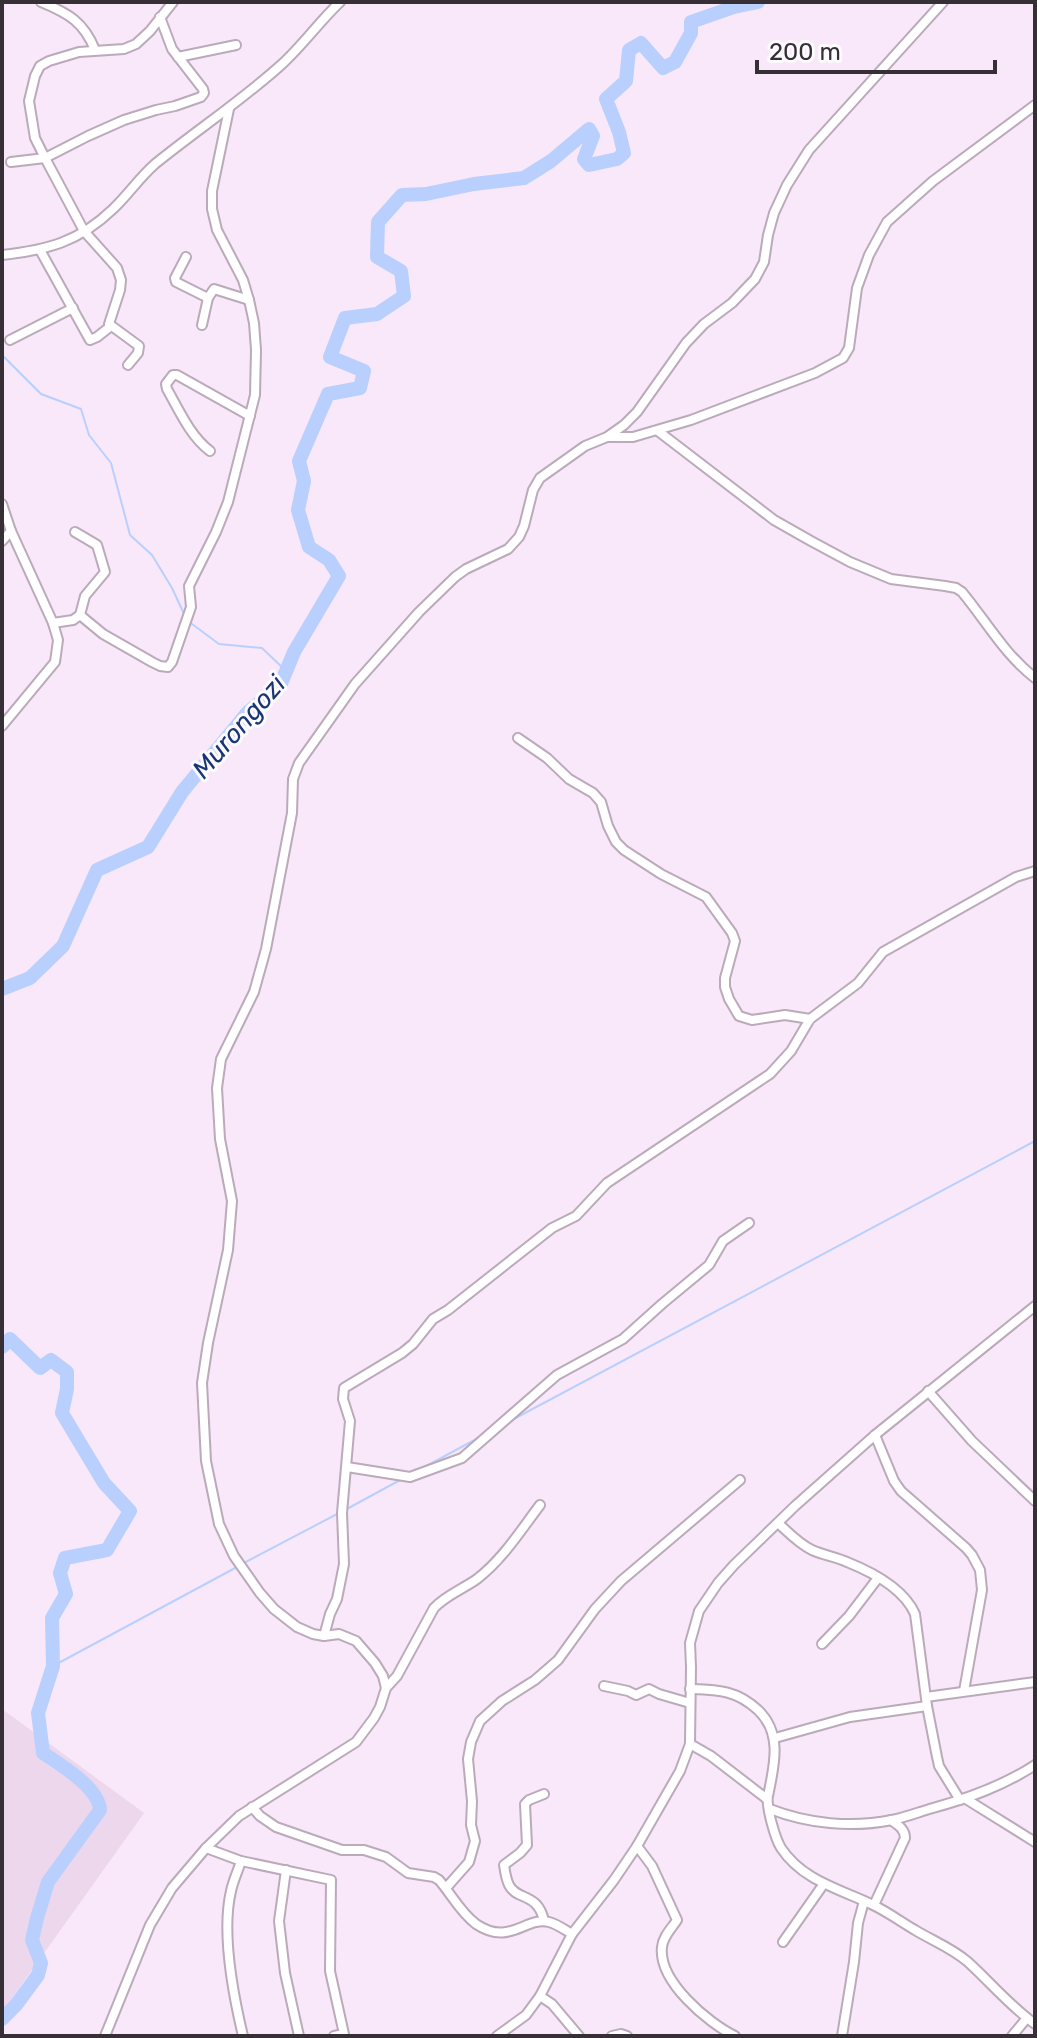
<svg xmlns="http://www.w3.org/2000/svg" width="1037" height="2038" viewBox="0 0 1037 2038" font-family="Rubik,sans-serif">
  <style>
    .built { fill: #ecd7ec }
    .lines { fill: none; stroke-linecap: round; stroke-linejoin: round }
    .stream { stroke: #b9d0fe; stroke-width: 2 }
    .river { stroke: #b9d0fe; stroke-width: 14 }
    .minor-casing { stroke: #baaaba; stroke-width: 12 }
    .minor { stroke: #fff; stroke-width: 8 }
    .labels { text-anchor: middle; dominant-baseline: central; stroke-width: 6; stroke-linejoin: round; paint-order: stroke }
    .water-label { font-size: 26px; font-style: italic; fill: #183575; stroke: #fdfafd }
  </style>
  <rect width="100%" height="100%" fill="#f8e8f9"/>
  <polygon class="built" points="2,1709 144,1813 2,2012"/>
  <g class="lines">
    <g class="stream">
      <polyline points="2,355 41,394 81,409 89,435 111,463 130,535 152,555 172,588 185,616"/>
      <polyline points="188,621 219,644 262,648 286,671"/>
      <polyline points="510,1421 1035,1141"/>
      <polyline points="419,1470 480,1437"/>
      <polyline points="345,1510 402,1479"/>
      <polyline points="242,1564 339,1513"/>
      <polyline points="53,1666 237,1567"/>
    </g>
    <g class="river">
      <polyline points="2,989 30,978 63,946 97,870 148,847 182,792 248,712 280,686 294,652 339,576 329,560 309,547 298,510 304,481 299,461 328,394 360,388 364,371 330,357 345,318 377,314 404,296 401,271 377,257 378,222 402,195 426,194 474,184 524,178 551,161 589,129 593,136 584,159 589,165 617,159 624,153 619,132 606,99 626,81 629,50 641,43 663,68 675,62 691,33 691,22 734,7 758,2"/>
      <path d="M2 1347 10 1339 40 1368 51 1360 67 1372V1389L62 1413 104 1483 130 1511 107 1550 65 1558 60 1573 66 1594 52 1618 53 1666 38 1713 43 1753C61 1765 99 1788 100 1810L48 1882 37 1918 32 1940 41 1963 38 1975 16 2005 2 2019"/>
    </g>
    <g class="minor-casing">
      <g id="minor">
        <path d="M41 2C68 13 84 22 95 50"/>
        <polyline points="178,57 236,45"/>
        <polyline points="11,162 45,158 88,136 124,120 156,110 175,106 201,97 204,93 203,89 172,49 160,17"/>
        <polyline points="40,250 90,340 97,337 111,326"/>
        <path d="M2 255C47 250 79 242 113 209 128 195 139 178 155 164 197 130 241 101 281 65 302 46 319 22 340 2"/>
        <polyline points="186,257 175,278 176,282 208,298"/>
        <polyline points="202,325 208,298 214,289 249,300"/>
        <polyline points="10,340 73,308"/>
        <polyline points="128,365 138,353 139,346 109,324 120,290 121,280 117,268 84,231 45,158 35,138 29,101 35,76 40,66 49,61 79,52 124,49 136,44 150,31 173,2"/>
        <path d="M658 431 774 520 811 541 850 562 891 579 945 586 956 588 962 592C986 621 1005 655 1035 678"/>
        <polyline points="608,437 633,437 691,420 815,373 843,358 849,348 857,288 869,255 887,222 933,181 1035,105"/>
        <path d="M210 451C190 436 179 410 167 389L166 384 173 375H177L250 416"/>
        <polyline points="2,504 11,531 53,623 58,640 55,662 2,726"/>
        <polyline points="75,532 97,545 105,572 85,596 80,615"/>
        <polyline points="2,541 11,531"/>
        <polyline points="53,623 73,620 80,615 103,634 152,662 160,666 168,667 172,662 191,607 189,586 216,532 228,502 255,395 256,350 254,323 249,300 243,280 217,230 212,209 212,191 229,109"/>
        <polyline points="518,738 547,758 569,779 593,793 601,802 608,826 616,842 624,850 661,874 706,897 732,933 735,941 725,978 725,987 729,999 739,1016 752,1020 785,1015 810,1019"/>
        <polyline points="928,1391 972,1441 1035,1501"/>
        <polyline points="875,1435 894,1481 901,1491 966,1548 972,1555 980,1570 982,1590 964,1691"/>
        <polyline points="347,1467 410,1477 462,1458 557,1375 623,1339 662,1304 709,1265 723,1241 749,1223"/>
        <path d="M778 1523C788 1532 799 1544 812 1550 823 1555 836 1557 847 1562 872 1572 904 1589 915 1614L927 1706 937 1757 939 1766 960 1800"/>
        <polyline points="324,1636 330,1614 337,1599 344,1564 342,1513 350,1421 343,1399 344,1388 402,1353 413,1344 433,1319 448,1310 552,1228 576,1216 607,1183 770,1074 791,1051 810,1019 858,983 883,952 1016,877 1035,871"/>
        <polyline points="822,1644 849,1616 878,1578"/>
        <polyline points="604,1686 628,1691 636,1695 649,1689 659,1694 690,1703"/>
        <path d="M386 1688 397 1676 434 1608C446 1595 463 1589 477 1579 503 1559 521 1530 540 1505"/>
        <path d="M690 1689C719 1690 736 1690 758 1710 783 1734 774 1766 768 1796 766 1807 775 1838 781 1848 803 1881 840 1889 873 1905 888 1912 901 1922 915 1930 933 1941 952 1948 968 1962 990 1982 1010 2006 1035 2024"/>
        <polyline points="926,1697 1035,1682"/>
        <polyline points="775,1738 850,1717 927,1706"/>
        <polyline points="690,1744 711,1756 767,1799"/>
        <path d="M544 1794 529 1800 525 1804 527 1845 520 1853 504 1865C505 1872 506 1879 509 1885 517 1901 538 1892 544 1921"/>
        <polyline points="966,1799 1035,1842"/>
        <path d="M252 1807 260 1816 276 1827 342 1850H364L386 1857 408 1873 434 1877 439 1880C452 1895 460 1912 476 1924 510 1947 525 1916 549 1922 557 1924 565 1930 572 1934"/>
        <path d="M770 1809C808 1824 852 1828 892 1820 906 1817 919 1812 933 1808 969 1798 1003 1786 1035 1765"/>
        <path d="M637 1846 652 1866 677 1920C672 1928 663 1936 662 1947 658 1981 708 2023 735 2036"/>
        <polyline points="206,1848 241,1861 331,1880 330,1971 344,2034 334,2036"/>
        <path d="M241 1861C238 1871 233 1881 231 1891 221 1933 233 1994 243 2036"/>
        <polyline points="286,1870 279,1921 285,1973 299,2036"/>
        <polyline points="446,1888 469,1862 475,1841 471,1825 472,1801 468,1759 471,1742 480,1721 502,1701 535,1680 558,1660 595,1609 621,1581 740,1480"/>
        <path d="M874 1905 905 1838C905 1829 898 1825 891 1820"/>
        <polyline points="783,1942 823,1885"/>
        <polyline points="540,1996 552,2004 579,2036"/>
        <polyline points="105,2036 150,1925 172,1888 206,1848 239,1816 356,1742 374,1718 380,1707 386,1688 383,1676 375,1663 356,1641 339,1634 324,1636 313,1634 297,1627 274,1609 260,1593 234,1556 219,1524 206,1461 202,1383 208,1343 228,1250 232,1201 220,1139 217,1088 221,1059 254,992 266,949 292,813 293,779 299,763 355,684 419,612 455,577 466,569 508,549 519,537 524,526 533,490 540,478 585,446 607,437 624,425 637,412 686,343 704,324 732,303 755,279 764,262 768,235 774,213 787,185 809,150 943,2"/>
        <polyline points="497,2036 526,2015 540,1996 572,1934 614,1880 637,1846 680,1771 690,1744 691,1667 690,1643 699,1611 718,1583 734,1565 795,1506 875,1435 1035,1306"/>
        <polyline points="612,2036 621,2034 627,2036"/>
        <polyline points="842,2036 854,1962 858,1923 864,1901"/>
        <polyline points="1012,2036 1027,2018"/>
      </g>
    </g>
    <use href="#minor" class="minor"/>
  </g>
  <g class="labels">
    <g class="water-label">
      <text transform="translate(239 727) rotate(-49)">Murongozi</text>
    </g>
  </g>
  <rect width="1037" height="2038" fill="none" stroke="#363036" stroke-width="8"/>
  <path d="M757 60v12h238v-12" fill="none" stroke="#363036" stroke-width="4"/>
  <text x="769" y="60" font-size="24" fill="#363036" stroke="#fdfafd" stroke-width="6" paint-order="stroke">200 m</text>
</svg>
